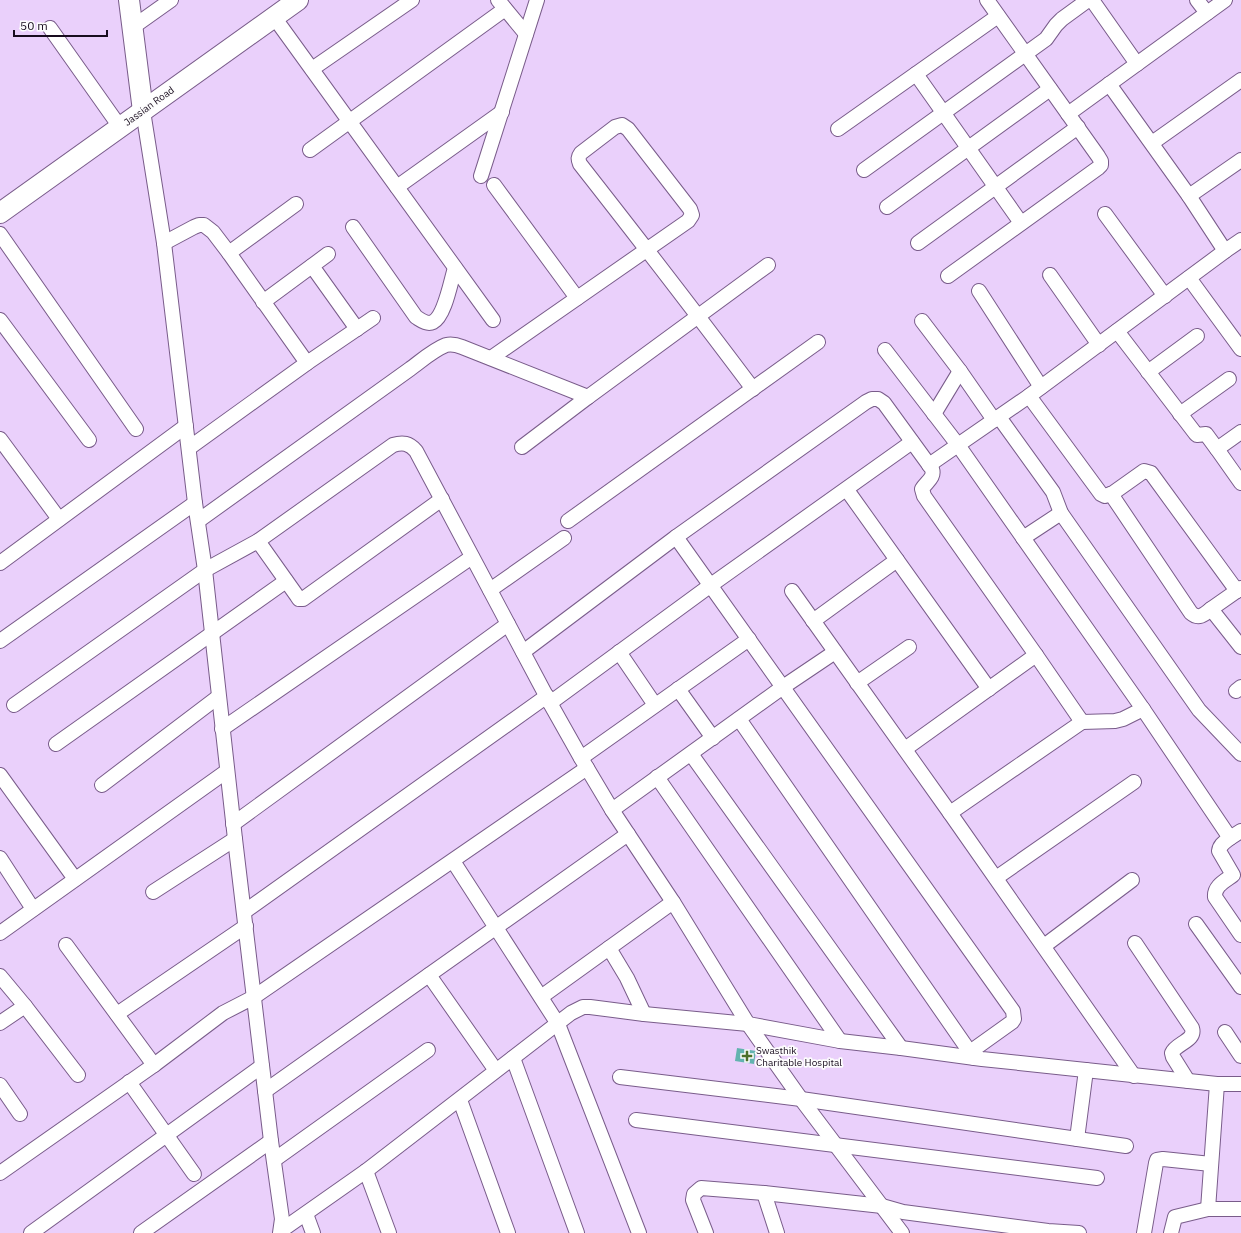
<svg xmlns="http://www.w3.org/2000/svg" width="1241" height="1233" viewBox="0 0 1241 1233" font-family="'IBM Plex Sans',sans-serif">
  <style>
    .building { fill: #62b3af }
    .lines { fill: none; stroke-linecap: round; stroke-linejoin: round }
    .street-casing { stroke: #795c8a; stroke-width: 16 }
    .secondary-casing { stroke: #795c8a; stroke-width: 22 }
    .street { stroke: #fff; stroke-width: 14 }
    .secondary { stroke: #fff; stroke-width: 20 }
    .poi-dot { fill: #4b7029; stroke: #fdfdfd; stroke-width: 1.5 }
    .labels { text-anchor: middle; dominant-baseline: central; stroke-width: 3.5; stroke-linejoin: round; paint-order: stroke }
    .street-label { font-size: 10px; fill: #180c1e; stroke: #fdfdfd }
    .poi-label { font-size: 10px; fill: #180c1e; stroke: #fdfdfd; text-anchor: start }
  </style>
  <rect width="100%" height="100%" fill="#ead0fb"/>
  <polygon class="building" points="737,1048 756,1051 754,1064 735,1061"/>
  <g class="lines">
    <g class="street-casing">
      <g id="street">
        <polyline points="498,0 526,34"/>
        <polyline points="1092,0 1137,64"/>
        <polyline points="1197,0 1207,13"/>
        <polyline points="274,17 493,320"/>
        <polyline points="133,27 171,0"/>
        <polyline points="50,28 120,127"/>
        <polyline points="312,69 412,0"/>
        <polyline points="916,74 1021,223"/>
        <polyline points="1109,84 1189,196 1225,251 1241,240"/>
        <polyline points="143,111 164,243 195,503 205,570 235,839 271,1141 282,1219 280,1233"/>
        <polyline points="1068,114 1225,0"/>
        <polyline points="838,129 998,16"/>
        <polyline points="1152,143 1241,80"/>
        <polyline points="310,150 505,9"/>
        <polyline points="864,170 1046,39 1056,25 1062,19 1088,0"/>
        <polyline points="481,176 537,0"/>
        <polyline points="494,185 577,298"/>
        <polyline points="397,187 502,112"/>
        <polyline points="1189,196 1241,160"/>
        <polyline points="887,207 1050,89"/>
        <polyline points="1105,214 1165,296"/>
        <path d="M353 227 416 317C421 320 427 325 433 322 445 316 451 280 455 268"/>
        <polyline points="0,234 136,429"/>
        <polyline points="164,243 194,227 199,225 204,225 213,232 229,253 307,363"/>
        <polyline points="918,243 1078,127"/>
        <polyline points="229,253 296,204"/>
        <polyline points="312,266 357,329"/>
        <polyline points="1050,275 1099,345"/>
        <polyline points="948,276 1098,168 1101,165 1101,161 1098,156 987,0"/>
        <polyline points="1189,278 1241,349"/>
        <polyline points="979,291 1041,387"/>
        <polyline points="263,302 328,254"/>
        <polyline points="0,320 89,440"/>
        <polyline points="922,321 960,371 994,420"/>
        <polyline points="1117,331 1195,433 1197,435 1206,434 1217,449 1241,432"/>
        <polyline points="885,350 958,445 1143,709 1230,838 1241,831"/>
        <path d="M491 358C557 312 622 267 688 221L692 215 690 209 628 129 622 125 615 127 581 153C578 157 578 159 580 164 638 238 696 313 753 389"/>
        <polyline points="1148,372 1197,336"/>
        <polyline points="1029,396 1101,494 1105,496 1113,493 1144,471 1151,473 1237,591"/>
        <polyline points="934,414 960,371"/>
        <polyline points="1180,414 1229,379"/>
        <polyline points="999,417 1053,492 1061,513 1199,710 1241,754"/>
        <polyline points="0,439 59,519"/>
        <polyline points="522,447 588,397"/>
        <polyline points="189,448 307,363 373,318"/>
        <polyline points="1217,449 1241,483"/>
        <polyline points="929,465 1029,396 1225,251"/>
        <polyline points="847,490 989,689"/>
        <path d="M1111 494 1191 613C1199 620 1205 614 1211 609L1241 647"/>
        <path d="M198 521 410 369C421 361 433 350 446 345 451 344 457 345 462 347L588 397 768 265"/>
        <polyline points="568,521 818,342"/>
        <polyline points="676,537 1013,1011 1014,1019 1012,1022 970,1052"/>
        <polyline points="1023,538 1061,513"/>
        <polyline points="258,541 297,596 299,599 303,599 442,499"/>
        <polyline points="0,563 186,426"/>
        <polyline points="490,590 564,538"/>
        <polyline points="792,591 950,813 1134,1076"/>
        <polyline points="1211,609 1241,588"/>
        <polyline points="813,621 897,560"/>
        <polyline points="0,641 195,503"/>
        <path d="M523 652 676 537 866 402 872 399H878L884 403 932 469C935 478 926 482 922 489L924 496 1036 655 1082 722 1115 721 1123 719 1143 709"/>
        <polyline points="619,652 655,705"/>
        <polyline points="857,683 909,647"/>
        <polyline points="678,689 713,738"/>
        <polyline points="1236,691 1241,687"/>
        <polyline points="550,703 711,585 912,442"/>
        <path d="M14 705 205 570 258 541 393 445C403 442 409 443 416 451L550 703 581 758 612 810 673 902 748 1024 801 1099 902 1233"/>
        <polyline points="739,719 974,1058"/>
        <polyline points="222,729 472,557"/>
        <polyline points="56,744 286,581"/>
        <polyline points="905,749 1036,655"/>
        <polyline points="691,754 901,1048"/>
        <polyline points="581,758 749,639"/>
        <polyline points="0,775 75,879"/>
        <polyline points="657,777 840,1041"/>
        <polyline points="102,785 218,697"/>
        <polyline points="612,810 783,687 835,652"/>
        <polyline points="950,813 1082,722"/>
        <polyline points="233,824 508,624"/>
        <path d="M1230 838C1225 842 1220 844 1219 851L1233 875C1225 881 1214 886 1215 897L1241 935"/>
        <polyline points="0,858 33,909"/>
        <polyline points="453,861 558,1024 639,1233"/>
        <polyline points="996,878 1134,782"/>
        <polyline points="153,892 235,839"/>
        <polyline points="244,912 547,696"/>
        <polyline points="1196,924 1241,987"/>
        <polyline points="0,933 227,771"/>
        <path d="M1135 943 1192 1028C1196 1041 1176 1043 1172 1053L1173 1057 1188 1081"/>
        <polyline points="66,945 154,1065"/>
        <polyline points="1044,946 1132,880"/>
        <polyline points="609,948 627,978 644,1014"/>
        <polyline points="429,975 492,1065"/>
        <polyline points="0,976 25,1006"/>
        <polyline points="541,997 673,902"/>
        <polyline points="117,1014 246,926"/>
        <polyline points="0,1023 25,1006 78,1075"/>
        <polyline points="1225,1032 1241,1056"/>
        <polyline points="513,1058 577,1233"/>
        <polyline points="620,1077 801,1099 1126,1146"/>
        <polyline points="129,1082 194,1174"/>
        <polyline points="0,1085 20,1114"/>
        <polyline points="265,1091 628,834"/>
        <polyline points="460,1100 508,1233"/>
        <polyline points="636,1120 1097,1178"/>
        <polyline points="1077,1139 1086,1070"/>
        <polyline points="274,1160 428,1050"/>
        <polyline points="366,1171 389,1233"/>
        <polyline points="0,1173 154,1065 223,1013 254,997 587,768"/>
        <polyline points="764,1193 777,1233"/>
        <polyline points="1208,1209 1217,1084"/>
        <polyline points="306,1214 313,1233"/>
        <polyline points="282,1230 366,1171 571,1013 583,1007 590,1007 644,1014 748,1024 840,1041 901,1048 982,1059 1217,1084 1241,1084"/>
        <polyline points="31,1233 262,1066"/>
        <polyline points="141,1233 271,1141"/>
        <polyline points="706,1233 693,1200 694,1194 701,1188 764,1193 882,1206 903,1212 956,1219 1048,1231 1079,1233"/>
        <polyline points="1144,1233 1156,1163 1157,1160 1163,1159 1211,1164"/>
        <polyline points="1171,1233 1175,1217 1208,1209 1241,1209"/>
      </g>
    </g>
    <g class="secondary-casing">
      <g id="secondary">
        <polyline points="129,0 143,111"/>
        <polyline points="0,213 298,0"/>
      </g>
    </g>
    <use href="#street" class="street"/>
    <use href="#secondary" class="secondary"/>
  </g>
  <path class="poi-dot" d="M745 1050h4v4h4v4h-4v4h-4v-4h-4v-4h4z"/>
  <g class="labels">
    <g class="street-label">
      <text transform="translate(149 106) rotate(-36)">Jassian Road</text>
    </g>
    <g class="poi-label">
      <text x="756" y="1050">Swasthik<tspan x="756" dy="12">Charitable Hospital</tspan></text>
    </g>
  </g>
  <path d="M14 30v6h93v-6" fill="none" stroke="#180c1e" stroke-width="2"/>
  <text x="20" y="30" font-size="12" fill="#180c1e" stroke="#fdfdfd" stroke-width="3" paint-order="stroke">50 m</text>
</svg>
